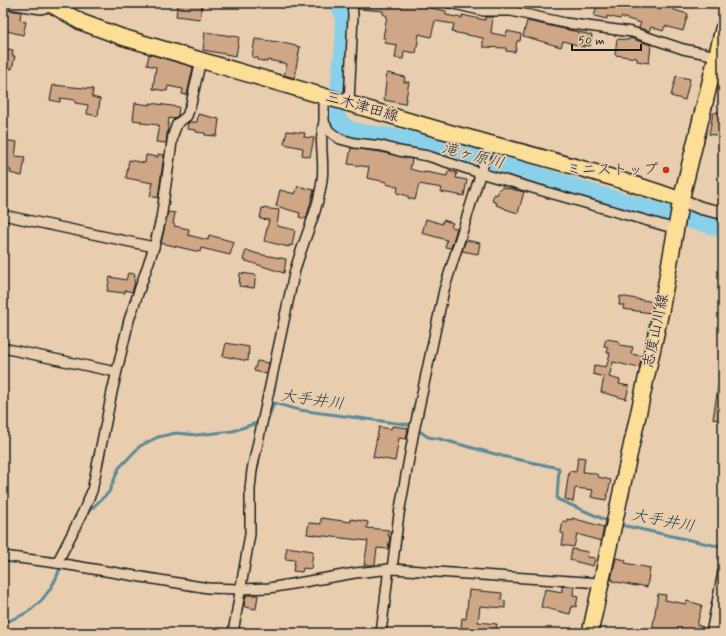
<svg xmlns="http://www.w3.org/2000/svg" width="726" height="636" viewBox="0 0 726 636" font-family="Mynerve,'Klee One',sans-serif">
  <style>
    .lines { fill: none; stroke-linecap: round; stroke-linejoin: round }
    .stream { stroke: #5d8998; stroke-width: 3 }
    .river { stroke: #89d1ea; stroke-width: 17 }
    .building { fill: #cfa787; stroke: #1c1c1c }
    .minor-casing { stroke: #1c1c1c; stroke-width: 12 }
    .tertiary-casing { stroke: #1c1c1c; stroke-width: 15 }
    .primary-casing { stroke: #1c1c1c; stroke-width: 18 }
    .minor { stroke: #e8ceaf; stroke-width: 9 }
    .tertiary { stroke: #e8ceaf; stroke-width: 12 }
    .primary { stroke: #fcde96; stroke-width: 15 }
    .poi-dot { fill: #c8321e; stroke: #e8ceaf; stroke-width: 1.5 }
    .labels { text-anchor: middle; dominant-baseline: central; stroke-width: 3.5; stroke-linejoin: round; paint-order: stroke }
    .street-label { font-size: 15px; fill: #1c1c1c; stroke: #e8ceaf }
    .poi-label { font-size: 15px; fill: #1c1c1c; stroke: #e8ceaf; text-anchor: end }
    .water-label { font-size: 16px; font-style: italic; fill: #324045; stroke: #e8ceaf }
  </style>
  <rect width="100%" height="100%" fill="#e8ceaf"/>
  <filter id="ink" filterUnits="userSpaceOnUse"><feTurbulence type="fractalNoise" baseFrequency=".025" numOctaves="2"/><feDisplacementMap in="SourceGraphic" scale="8" xChannelSelector="R" yChannelSelector="G"/><feConvolveMatrix kernelMatrix="1 2 1 2 8 2 1 2 1" color-interpolation-filters="sRGB"/></filter>
  <g filter="url(#ink)">
    <g class="lines">
      <g class="stream">
        <polyline points="621,525 713,545 723,546"/>
        <polyline points="76,535 89,511 109,492 119,468 140,446 158,437 176,433 197,435 233,431 268,419 274,403 299,410 411,425 428,437 440,439 506,457 559,468 557,499 608,521"/>
        <path d="M3 623C11 620 19 617 26 613 43 603 56 583 61 565"/>
      </g>
      <polyline class="river" points="338,3 343,14 344,38 336,115 340,122 348,129 363,133 405,138 524,170 600,195 723,229"/>
    </g>
    <g class="building">
      <polygon points="178,3 202,5 200,19 176,16"/>
      <polygon points="358,3 427,3 426,7 446,11 446,15 462,18 462,15 485,20 485,17 493,17 491,33 506,36 507,31 521,34 520,41 517,41 515,52 506,51 506,48 483,47 483,38 452,32 454,24 435,21 431,37 419,34 416,53 404,51 403,59 395,58 397,45 385,43 386,38 383,38 387,16 383,14 383,11 359,9"/>
      <polygon points="598,3 638,3 660,10 663,3 675,7 674,10 688,14 683,31 665,26 663,31 651,27 649,31 639,28 641,23 621,17 620,19 607,16 607,19 594,16"/>
      <polygon points="3,9 21,12 20,20 26,22 23,35 3,30"/>
      <polygon points="527,21 592,35 590,46 584,45 584,47 563,41 561,47 523,36"/>
      <polygon points="205,32 239,37 236,56 203,50"/>
      <polygon points="630,38 651,45 649,63 637,61 637,58 615,55 617,39 629,40"/>
      <polygon points="255,39 279,42 300,47 294,78 284,75 287,64 268,60 267,62 258,60 258,58 252,57"/>
      <polygon points="3,48 13,50 12,56 15,56 12,69 3,67"/>
      <polygon points="149,54 193,67 187,95 182,94 183,89 168,86 167,91 153,89 156,67 147,65"/>
      <polygon points="387,73 405,77 404,82 409,82 405,104 384,100"/>
      <polygon points="676,76 690,79 685,100 671,96"/>
      <polygon points="53,85 93,89 92,97 100,99 98,116 87,114 88,105 75,103 75,100 60,98 60,102 50,100"/>
      <polygon points="135,103 150,105 150,103 179,107 178,115 174,119 169,118 166,143 156,142 159,125 141,123 141,121 133,120"/>
      <polygon points="716,112 723,113 723,137 709,134 713,113 715,113"/>
      <polygon points="198,114 219,119 217,136 205,135 205,133 196,132 196,130 187,129 188,123 190,122 197,122"/>
      <polygon points="287,131 305,133 304,137 314,138 310,157 302,155 303,148 284,144"/>
      <polygon points="3,140 17,142 15,156 25,157 22,176 10,173 11,170 3,169"/>
      <polygon points="351,148 381,152 412,159 410,169 425,173 425,172 447,176 448,171 457,173 456,178 467,180 464,196 441,192 442,188 419,184 415,200 408,198 408,196 397,193 398,187 386,184 387,182 367,178 369,167 348,164"/>
      <polygon points="158,154 164,155 158,198 150,196 153,183 126,178 129,160 145,163 146,155 158,157"/>
      <polygon points="298,186 314,190 306,219 299,217 300,213 276,206 280,190 295,194"/>
      <polygon points="502,187 524,192 518,213 505,209 505,208 496,205 497,203 492,201 494,194 497,195 499,189 501,189"/>
      <polygon points="262,208 279,210 277,226 295,230 292,246 289,245 289,247 264,241 269,220 260,219"/>
      <polygon points="168,212 175,213 173,224 175,225 174,226 189,229 188,235 208,240 209,235 234,242 230,255 201,248 200,252 161,243"/>
      <polygon points="426,219 442,224 443,220 453,223 451,227 457,228 451,248 445,247 447,240 422,233"/>
      <polygon points="466,240 480,243 478,254 462,251"/>
      <polygon points="246,250 258,254 286,259 284,273 243,260"/>
      <polygon points="128,273 135,274 134,282 135,282 132,292 125,290 125,293 107,291 110,277 126,280"/>
      <polygon points="240,273 256,275 254,288 239,286"/>
      <polygon points="620,296 654,302 651,313 623,309 624,305 619,305"/>
      <polygon points="606,339 619,341 619,345 633,347 631,354 642,356 639,368 613,362 609,377 620,380 619,384 629,386 626,399 601,392 604,377 593,374 594,365 606,367 608,361 610,353 607,353 608,347 604,346"/>
      <polygon points="226,343 249,347 248,361 223,356"/>
      <polygon points="257,361 269,363 267,374 254,371"/>
      <polygon points="719,381 723,382 723,421 713,419"/>
      <polygon points="392,426 408,428 406,439 399,438 395,461 373,457 379,427 391,429"/>
      <polygon points="578,457 585,458 583,472 593,473 598,475 598,477 611,480 606,500 591,497 593,490 575,488 573,502 565,499 569,471 576,472"/>
      <polygon points="321,518 351,522 351,519 368,522 367,528 389,530 388,536 390,537 388,549 377,548 375,565 364,565 368,541 307,534 309,523 321,524"/>
      <polygon points="572,518 604,527 601,541 577,534 574,547 562,545 564,534 561,533 561,532 563,521 567,522 567,519 572,520"/>
      <polygon points="287,547 313,551 311,569 303,568 302,572 293,571 295,560 285,559"/>
      <polygon points="572,549 588,552 587,557 595,558 593,566 570,560"/>
      <polygon points="616,558 626,560 625,563 650,568 647,587 638,585 638,586 631,585 612,581 613,579 611,579"/>
      <polygon points="562,586 574,587 573,595 578,596 576,607 572,606 570,614 541,607 545,589 562,592"/>
      <polygon points="469,590 502,593 501,600 505,601 505,608 480,606 478,622 497,624 496,631 461,628 462,618 466,619"/>
      <polygon points="658,594 666,595 665,600 686,604 687,601 702,605 697,625 703,627 701,633 658,633 652,632"/>
      <polygon points="247,595 258,595 256,609 245,607 245,606 244,605 246,596"/>
    </g>
    <g class="lines">
      <g class="minor-casing">
        <g id="minor">
          <polyline points="3,3 41,9 53,6"/>
          <polyline points="450,3 484,11 511,11 565,23 632,32 683,49 717,56"/>
          <polyline points="324,96 324,122 329,131 340,139 355,143 382,146 399,151 428,156 480,173 676,229"/>
          <polyline points="349,103 353,15 352,3"/>
          <polyline points="3,215 154,247"/>
          <polyline points="3,348 116,372"/>
          <polyline points="3,556 57,563 208,588 240,589 269,588 355,573 392,569 601,583"/>
          <polyline points="57,563 83,512 92,491 112,392 129,320 154,247 161,219 173,135 177,124 187,116 191,104 201,60"/>
          <polyline points="392,569 399,514 414,431 444,290 490,143"/>
          <path d="M233 633 250 534V489L252 470 294 274C302 242 318 213 322 180 325 161 318 140 324 122"/>
          <polyline points="381,633 388,576 387,569"/>
          <polyline points="711,633 723,572"/>
        </g>
      </g>
      <g class="tertiary-casing">
        <polyline id="tertiary" points="681,200 701,208 723,213"/>
      </g>
      <g class="primary-casing">
        <g id="primary">
          <path d="M49 3 81 22 122 37C228 68 334 100 440 130 521 152 602 172 681 200"/>
          <polyline points="590,633 661,311 681,200 723,29"/>
        </g>
      </g>
      <use href="#minor" class="minor"/>
      <use href="#tertiary" class="tertiary"/>
      <use href="#primary" class="primary"/>
    </g>
  </g>
  <circle class="poi-dot" cx="666" cy="170" r="4"/>
  <g class="labels">
    <g class="street-label">
      <text transform="translate(362 107) rotate(16)">三木津田線</text>
      <text transform="translate(656 331) rotate(-78)">志度山川線</text>
    </g>
    <g class="poi-label">
      <text x="658" y="170">ミニストップ</text>
    </g>
    <g class="water-label">
      <text transform="translate(473 156) rotate(15)">滝ヶ原川</text>
      <text transform="translate(312 400) rotate(8)">大手井川</text>
      <text transform="translate(663 521) rotate(11)">大手井川</text>
    </g>
  </g>
  <rect width="726" height="636" fill="none" stroke="#e8ceaf" stroke-width="16"/>
  <rect x="8" y="8" width="710" height="620" fill="none" stroke="#1c1c1c" stroke-width="1.5" filter="url(#ink)"/>
  <path d="M572 44v6h69v-6" fill="none" stroke="#1c1c1c" stroke-width="2"/>
  <text x="578" y="44" font-size="12" fill="#1c1c1c" stroke="#e8ceaf" stroke-width="3" paint-order="stroke">50 m</text>
</svg>
